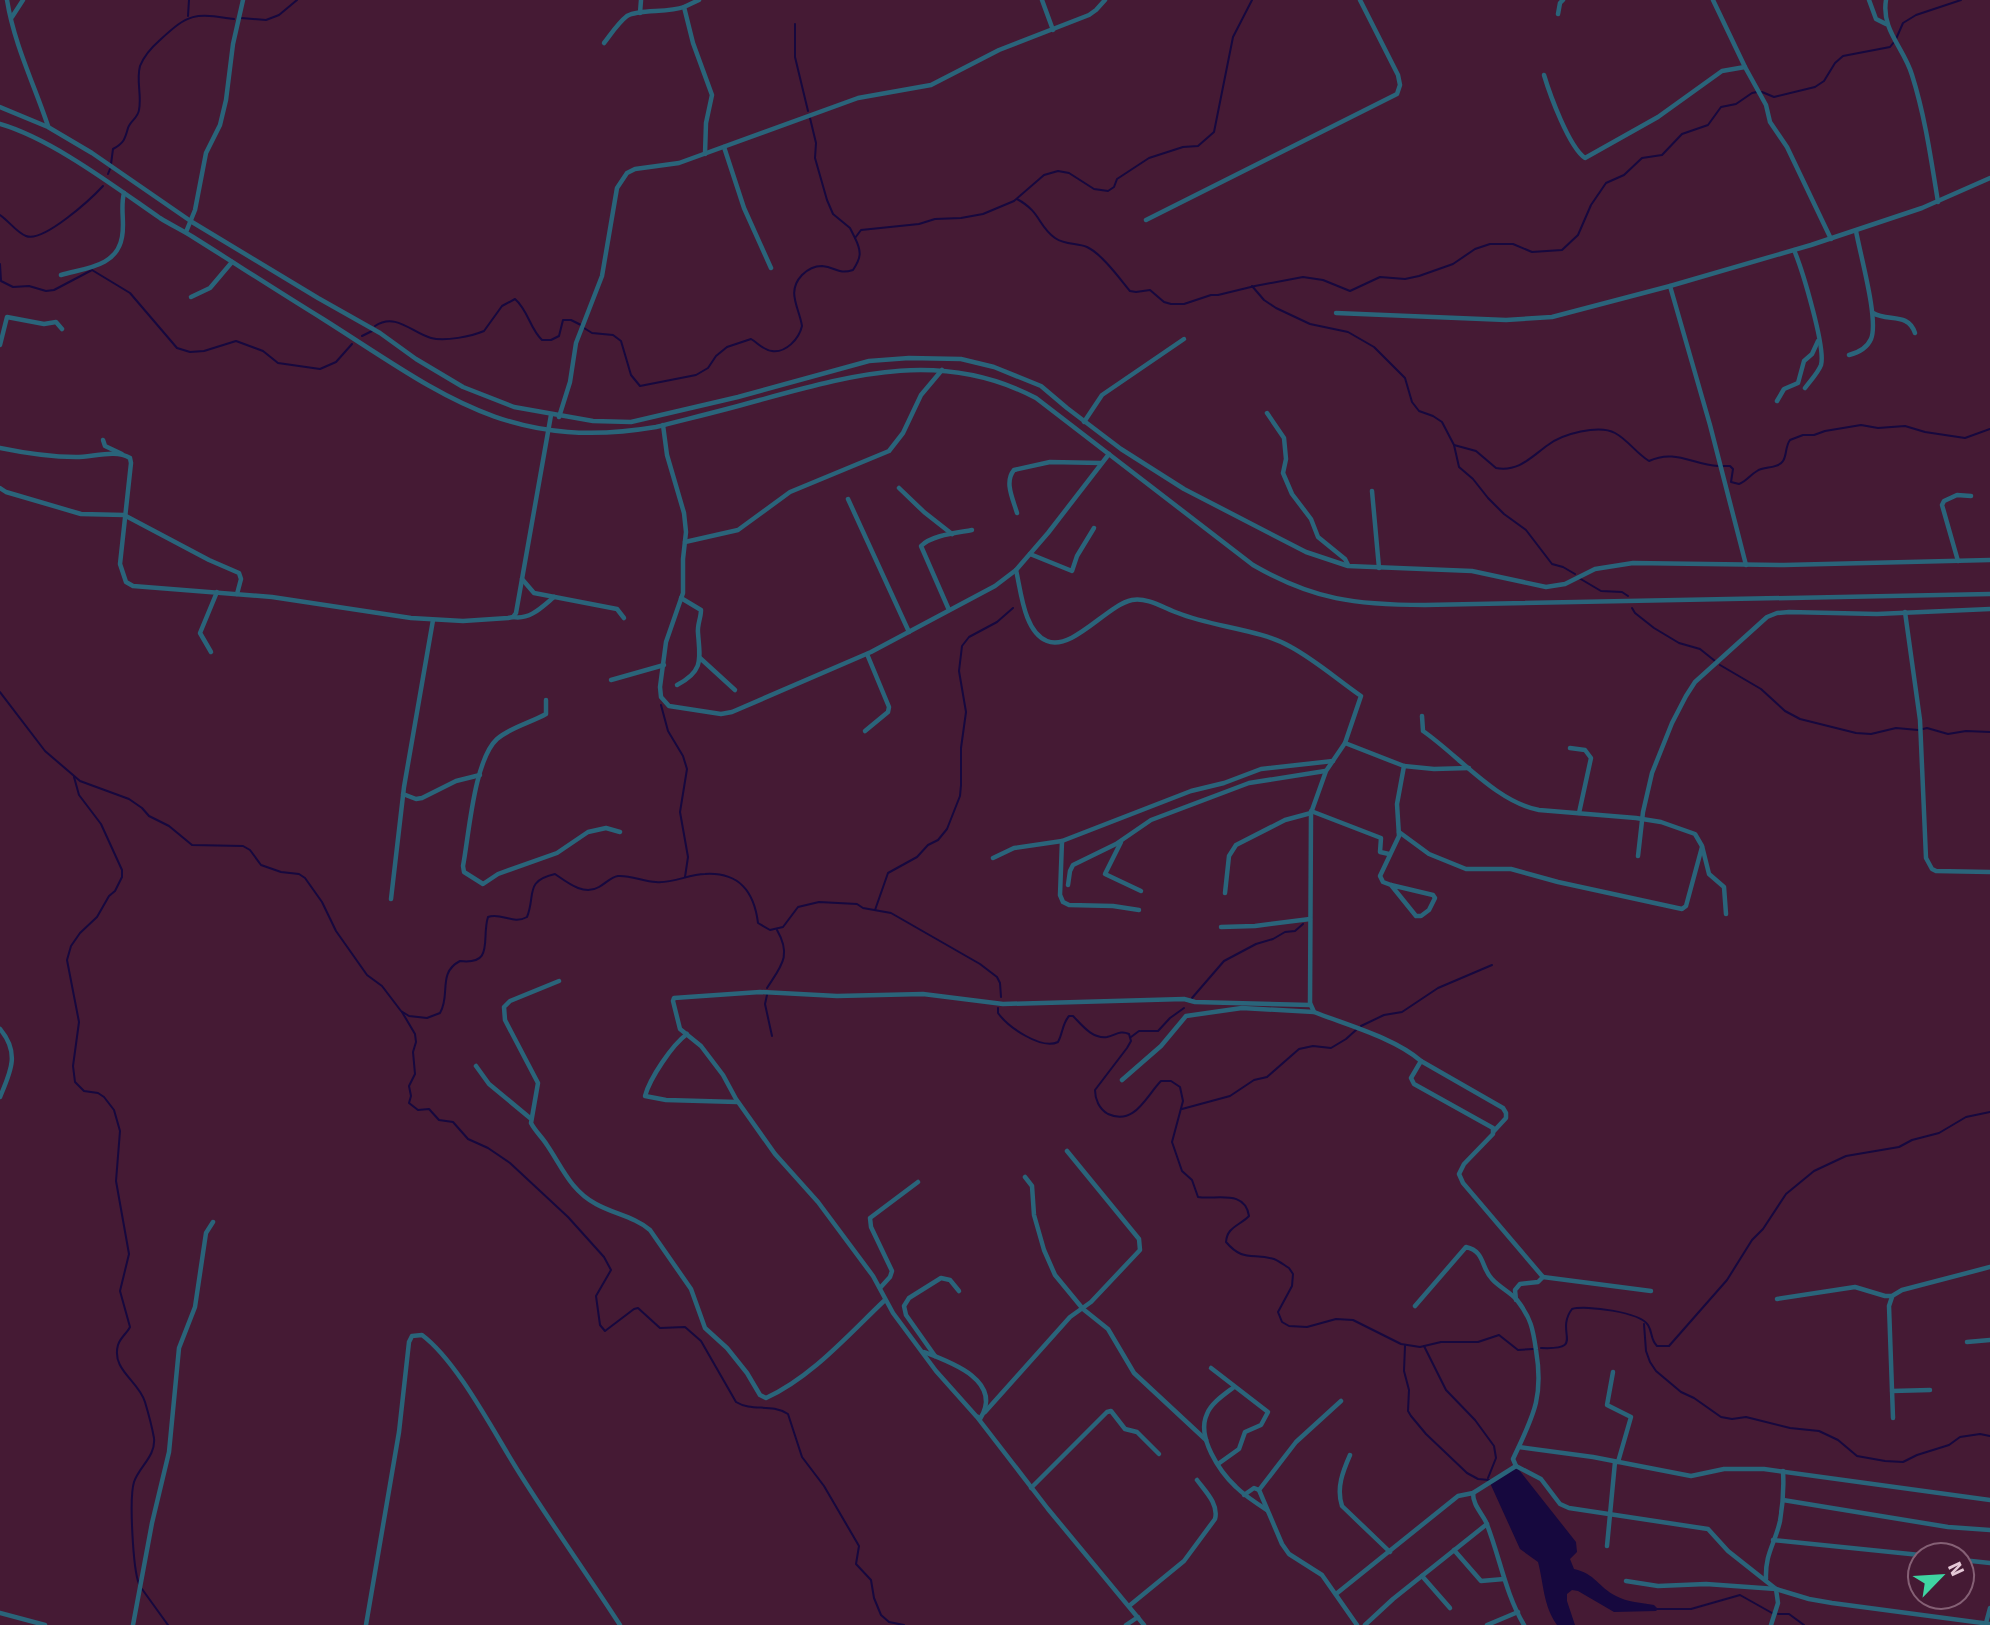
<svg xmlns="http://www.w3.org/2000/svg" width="1990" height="1625" viewBox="0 0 1990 1625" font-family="'Fira Sans',sans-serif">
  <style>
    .water { fill: #16083e }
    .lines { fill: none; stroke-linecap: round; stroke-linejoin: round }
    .stream { stroke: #16083e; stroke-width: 2 }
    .minor { stroke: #2a647a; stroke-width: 4.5 }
  </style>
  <rect width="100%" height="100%" fill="#451a34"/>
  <path class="water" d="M1516 1466 1576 1542 1577 1552 1570 1559 1574 1569C1596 1574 1598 1587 1616 1596 1627 1602 1642 1603 1654 1605L1658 1609 1656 1611 1614 1612 1578 1591 1572 1590 1567 1594V1601L1575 1625H1557C1543 1605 1544 1585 1538 1562L1520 1549 1490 1483Z"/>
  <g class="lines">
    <g class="stream">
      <polyline points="188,16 189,0"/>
      <polyline points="241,18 266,20 279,15 297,0"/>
      <polyline points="795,24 795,57 808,111"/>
      <polyline points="1896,39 1903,23 1916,15 1961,0"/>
      <polyline points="1762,92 1774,97 1815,87 1824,81 1835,63 1843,56 1890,47 1894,42"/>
      <polyline points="810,118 816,143 815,158 827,200 833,214 850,228 855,238"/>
      <path d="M111 164 113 149C124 143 125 139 128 128 130 121 138 118 139 110 142 95 136 81 140 66 144 56 152 47 160 40 189 13 194 13 234 19"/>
      <polyline points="108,174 110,169"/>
      <path d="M1017 199C1041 212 1038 226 1055 238 1065 245 1077 243 1087 247 1102 254 1120 279 1130 291L1136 292 1150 290 1164 302 1171 304H1184L1211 295H1218L1255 286 1303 277 1323 280 1350 291 1380 277 1405 279 1419 276 1453 264 1475 249 1490 244H1513L1532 252 1562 250 1578 235 1591 205 1606 183 1624 175 1642 158 1662 155 1682 134 1708 125 1721 107 1736 104 1752 93 1757 92"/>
      <path d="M0 215C9 221 16 232 26 236 43 243 91 199 103 186"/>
      <polyline points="0,264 1,281 13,287 29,286 46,291 54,290 92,270 130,293 177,348 190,352 204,351 236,341 263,351 278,363 320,369 336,362 352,344"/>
      <path d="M1252 286 1264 300 1276 308 1310 324 1348 332 1374 347 1405 378 1412 402 1419 411 1433 416 1442 422 1454 445 1476 451 1496 468C1519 472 1531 457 1548 445 1562 434 1599 424 1615 433 1628 440 1636 453 1649 461 1674 449 1692 464 1718 466"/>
      <path d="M375 326C396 312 412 333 431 338 445 342 472 336 484 331L502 306 515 299C528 310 530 329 542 340H551L559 336 563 320H571L581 325"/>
      <path d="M584 328 592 333 613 335 621 341 631 375 640 386 696 375 708 368 716 356 727 347 751 339C758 343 763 350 772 351 786 353 799 339 802 326 799 307 786 292 802 275 807 270 814 266 822 266 836 267 838 275 853 270 861 258 862 252 855 238L861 230 919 224 935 219 961 218 983 214 1014 201 1044 175 1058 171 1069 173 1094 189 1108 191 1114 187 1117 179 1149 158 1183 147 1198 146 1214 132 1233 37 1252 0"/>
      <polyline points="362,336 372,331"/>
      <polyline points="1454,445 1459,467 1473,479 1488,498 1504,514 1526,530 1552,564 1563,567 1575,574"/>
      <path d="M1723 466H1730L1733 469 1731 482 1739 484C1747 481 1750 475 1757 471 1764 466 1778 469 1783 461 1787 455 1785 447 1790 440L1803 435H1814L1825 431 1861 425 1878 428 1905 426 1925 432 1965 438 1990 429"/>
      <polyline points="1579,578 1601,591 1622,592 1628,596"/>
      <polyline points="1632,608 1635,613 1654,628 1679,643 1700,649 1715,661"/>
      <polyline points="1720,665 1761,689 1785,711 1800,719 1856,733 1871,734 1896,728 1918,730"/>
      <path d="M0 692 45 751 80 781 129 799 142 808 149 816 169 826 192 845 243 846 250 850 261 865 281 872 299 874 305 878 322 902 336 931 367 975 382 986 401 1011 409 1016 427 1018 440 1013C451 995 437 973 460 961 495 965 481 939 488 917 501 912 513 925 527 917 536 895 524 881 555 874 568 883 584 896 599 887 606 883 611 877 618 876 631 875 644 882 656 882 672 884 689 874 705 874 739 872 754 891 758 923L770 930 783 927 798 907 819 902 857 904 863 908 891 913 980 964 997 977 1000 983 1001 997"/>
      <polyline points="661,705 668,731 683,756 687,769 680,812 688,857 685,877"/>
      <polyline points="1923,729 1927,728 1948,734 1966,731 1990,732"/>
      <path d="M74 777 79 795 101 824 122 870V877L115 891 109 896 97 917 80 933 71 946 67 960 79 1022 73 1066 75 1082 84 1091 98 1093 104 1097 114 1110 120 1131 116 1181 129 1254 120 1291 130 1327C127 1333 120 1338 118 1345 111 1370 139 1381 145 1402 148 1412 152 1427 154 1438 156 1456 139 1467 134 1482 129 1498 133 1569 139 1584"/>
      <polyline points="875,910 888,873 917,857 928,845 938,840 947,829 960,796 961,785 961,748 966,712 959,671 962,646 969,637 997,622 1013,608"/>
      <path d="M767 988C781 966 792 956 777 930"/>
      <polyline points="767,995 765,1004 772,1036"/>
      <polyline points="1192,998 1224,961 1256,944 1273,939 1285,932 1295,931 1303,924"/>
      <path d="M998 1008V1013C1008 1027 1041 1050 1058 1042 1063 1033 1062 1024 1069 1016H1073C1082 1025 1092 1039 1107 1037 1116 1035 1120 1030 1129 1034L1131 1041 1127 1048 1095 1090C1095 1099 1099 1109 1108 1114 1135 1126 1146 1096 1161 1081H1171L1180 1087 1183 1101 1172 1142 1182 1171 1192 1180 1198 1197C1216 1200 1245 1189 1249 1216 1239 1226 1227 1227 1226 1242 1243 1262 1252 1253 1274 1259 1279 1261 1284 1265 1289 1268L1293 1274 1292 1286 1278 1312 1282 1322 1289 1326 1307 1327 1336 1319 1353 1320 1401 1344 1420 1347 1441 1342H1478L1499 1335 1518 1350 1533 1349"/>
      <path d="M402 1012 415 1034 416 1042 413 1052 415 1074 409 1086 411 1096 409 1103 418 1110 429 1109 439 1120 453 1122 468 1139 488 1148 510 1163 568 1217 604 1257 611 1270 596 1296 600 1325 605 1331 634 1309 638 1308 660 1328 685 1327 701 1341 736 1402C752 1412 771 1403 788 1414L802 1457 824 1486 859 1546 856 1564 871 1580 874 1598 881 1615 889 1622 904 1625"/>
      <polyline points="1361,1026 1384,1015 1402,1012 1438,988 1492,965"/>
      <polyline points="1131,1037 1139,1031 1158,1031 1170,1018 1184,1008"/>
      <polyline points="1182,1109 1230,1096 1254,1080 1267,1077 1299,1049 1313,1046 1331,1048 1346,1039 1356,1030"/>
      <polyline points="1644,1324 1646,1351 1650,1362 1656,1371 1681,1392 1694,1398 1721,1417 1732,1419 1746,1417 1790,1428 1819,1431 1838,1440 1857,1456 1885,1461 1903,1462 1917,1455 1949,1445 1960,1437 1980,1434 1990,1436"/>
      <polyline points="1405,1346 1404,1371 1409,1390 1408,1411 1411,1416 1426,1434 1467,1473 1478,1479 1489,1480"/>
      <polyline points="1424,1346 1446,1390 1475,1420 1494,1446 1496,1458 1488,1478"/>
      <path d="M1541 1348C1587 1350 1554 1333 1572 1309 1586 1305 1640 1312 1648 1325 1653 1333 1650 1339 1657 1346H1669L1727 1280 1752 1240 1763 1229 1786 1194 1814 1171 1846 1156 1899 1147 1912 1140 1939 1133 1966 1117 1990 1112"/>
      <polyline points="142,1589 168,1625"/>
      <polyline points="1655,1609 1691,1609 1740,1595 1772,1613"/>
      <polyline points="1778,1614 1789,1614 1804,1625"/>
    </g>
    <g class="minor">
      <path d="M7 0C14 44 34 84 48 126"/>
      <polyline points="699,0 684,7 693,43 712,95 706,123 705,154"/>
      <polyline points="1042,0 1053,30"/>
      <polyline points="1713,0 1745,67 1766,105 1770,122 1787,147 1831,239"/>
      <polyline points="1869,0 1876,19 1886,24"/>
      <path d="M1886 0C1881 30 1904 48 1912 75 1925 116 1931 159 1938 202"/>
      <polyline points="640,13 641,0"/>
      <polyline points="1558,14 1560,3 1563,0"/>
      <polyline points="12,17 23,0"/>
      <path d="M604 43C611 34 618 23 627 16 638 9 668 13 684 7"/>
      <path d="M1544 75C1550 95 1569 147 1585 158L1658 117 1722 71 1745 67"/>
      <polyline points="0,107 48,127 92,153 192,222 318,298 380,333 416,359 463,387 514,407 593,421 631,422 738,397 869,361 909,358 961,359 994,367 1041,386 1067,408 1121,449 1184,489 1306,552 1348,566 1472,571 1546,587 1565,584 1595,569 1633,563 1784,565 1990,560"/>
      <path d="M0 124C52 139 115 187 160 218 171 225 182 230 193 237 236 264 279 292 323 319 440 393 508 452 656 427 691 418 725 410 760 400 855 374 943 349 1036 398L1253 565C1314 600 1356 605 1425 605L1990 594"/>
      <polyline points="724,147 744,208 771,268"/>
      <polyline points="1146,220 1397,94 1400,85 1398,75 1360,0"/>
      <polyline points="186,232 195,210 206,153 220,125 226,100 233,44 243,0"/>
      <path d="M1794 250C1802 269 1826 348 1821 365 1818 373 1810 381 1805 388"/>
      <path d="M61 275C85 268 117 267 122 237 125 222 120 208 124 193"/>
      <polyline points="1670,286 1710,425 1746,565"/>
      <polyline points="191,297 210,288 232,262"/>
      <polyline points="1336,313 1506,320 1552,317 1670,286 1811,245 1922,208 1990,178"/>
      <path d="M1873 313C1888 322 1908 312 1915 333"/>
      <polyline points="0,345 7,317 44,324 56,322 62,329"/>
      <path d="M1849 355C1857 353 1867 348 1871 339 1879 320 1860 254 1856 231"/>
      <polyline points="1777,401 1784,389 1798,383 1804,361 1812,354 1818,341"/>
      <polyline points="1267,413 1284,438 1286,459 1283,473 1292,494 1311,519 1318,537 1345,559 1348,565"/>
      <polyline points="559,417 570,382 576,343 602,276 617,188 627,173 635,169 679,163 858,98 931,85 999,50 1089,15 1096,10 1105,0"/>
      <polyline points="1084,422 1102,395 1184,339"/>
      <polyline points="663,425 667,455 684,513 686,532 683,559 683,593 666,642 660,687 661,697 669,706 721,714 732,712 871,652 995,586 1016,570 1048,533 1109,454"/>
      <polyline points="103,440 105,446 122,454"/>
      <path d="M0 448C24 453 51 457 76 457 93 457 116 449 130 458L131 463 120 564 126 582 133 586 272 597 411 618 463 621 508 618 513 617 516 613 551 415"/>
      <polyline points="0,488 6,492 81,514 124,515 209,560 239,573 241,579 237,594"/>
      <polyline points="899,488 924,512 952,534"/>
      <polyline points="1372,491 1379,568"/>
      <polyline points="848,499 909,632"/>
      <path d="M1017 513C1013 499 1004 482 1014 470L1050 462 1101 463"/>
      <polyline points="685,542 738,530 790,492 889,451 903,433 921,395 942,370"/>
      <polyline points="1030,554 1072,571 1077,556 1094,528"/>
      <polyline points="1958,561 1942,505 1944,501 1957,495 1971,496"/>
      <path d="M1016 570C1021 591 1024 632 1047 641 1073 651 1107 605 1132 600 1147 597 1164 608 1178 613 1212 627 1260 629 1291 647 1315 660 1338 680 1361 696L1345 743 1326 771 1311 813 1310 1003 1314 1012C1347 1025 1395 1038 1421 1061L1411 1078 1414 1084 1493 1128V1134L1464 1164 1459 1174 1463 1183 1543 1277 1538 1282 1520 1284 1515 1290 1516 1300"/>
      <polyline points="522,579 534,593 617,609 624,618"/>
      <path d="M949 610 921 546C932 535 956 533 972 530"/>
      <polyline points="1905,612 1920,720 1926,858 1932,869 1936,871 1990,872"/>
      <path d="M513 617C530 620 542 607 554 597"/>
      <polyline points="211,652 200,633 217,592"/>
      <polyline points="700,658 735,690"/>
      <polyline points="611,680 664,665"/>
      <path d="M677 685C704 671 700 659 698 633 697 625 701 618 701 610L681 598"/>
      <path d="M546 700V714C530 723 511 727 497 739 474 760 469 835 463 866L464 872 483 884 498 874 557 853 588 832 606 828 620 832"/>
      <path d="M1422 716 1423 731C1458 755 1496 802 1539 810L1636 818 1661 822 1695 834 1702 846 1709 874 1724 887 1726 914"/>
      <polyline points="865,731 888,712 889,707 867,654"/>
      <polyline points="1345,743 1404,766 1434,769 1469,768"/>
      <polyline points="1570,748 1585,750 1591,758 1579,813"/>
      <polyline points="403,794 416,799 422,798 456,781 480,775"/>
      <polyline points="1311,811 1381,838 1380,852 1389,854"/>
      <polyline points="1399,832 1429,854 1466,869 1511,869 1558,882 1682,909 1686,906 1702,847"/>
      <polyline points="1062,841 1060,895 1063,902 1069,905 1113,906 1139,910"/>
      <polyline points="1121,842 1105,874 1141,891"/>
      <polyline points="1638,856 1643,812 1652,773 1672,723 1686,696 1695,682 1767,617 1777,613 1789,612 1877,614 1990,609"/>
      <polyline points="993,858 1014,848 1062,841 1191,791 1224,783 1261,769 1333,761"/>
      <polyline points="1068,885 1070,871 1073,865 1116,844 1151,820 1249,783 1325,771"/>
      <polyline points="1391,885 1416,916 1421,916 1429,910 1435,898 1433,895 1391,885 1383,882 1380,876 1399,836 1397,804 1404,766"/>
      <polyline points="1225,893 1229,856 1236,845 1285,820 1311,813"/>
      <polyline points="391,899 404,787 433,620"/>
      <polyline points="1221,927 1255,926 1310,919"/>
      <path d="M559 981 510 1001 504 1007 505 1020 538 1083 531 1123C535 1131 542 1137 547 1145 562 1167 571 1191 596 1204 614 1214 635 1217 650 1230L691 1289 705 1328 727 1348 747 1373 760 1395 766 1398C812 1377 849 1334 885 1300"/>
      <path d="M0 1029C20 1053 11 1071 0 1097"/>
      <path d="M687 1034C672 1045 650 1078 645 1096L666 1100 737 1102"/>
      <polyline points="1421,1061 1503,1108 1506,1113 1506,1118 1494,1131"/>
      <polyline points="476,1066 489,1084 530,1118"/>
      <polyline points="1122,1080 1161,1046 1186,1016 1242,1008 1314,1012"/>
      <polyline points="1025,1177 1032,1186 1034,1215 1044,1250 1055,1275 1083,1309 1108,1329 1134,1373 1206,1440"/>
      <polyline points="1543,1277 1651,1291"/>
      <polyline points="880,1288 890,1277 892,1271 871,1227 870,1218 918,1182"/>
      <polyline points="1892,1297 1889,1306 1893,1418"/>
      <polyline points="1777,1299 1855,1287 1885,1296 1892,1296 1902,1290 1990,1267"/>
      <path d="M1415 1306 1466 1247C1485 1251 1481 1268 1492 1279 1499 1287 1510 1292 1517 1300 1531 1318 1533 1329 1536 1350 1544 1398 1533 1416 1513 1459L1516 1466"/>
      <polyline points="1967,1342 1990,1340"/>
      <path d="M924 1352C951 1362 1004 1381 980 1419L978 1417"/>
      <polyline points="935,1356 906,1315 904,1306 909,1298 941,1278 950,1280 959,1291"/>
      <polyline points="1211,1368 1268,1412 1261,1425 1245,1432 1239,1449 1218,1464"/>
      <polyline points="1613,1372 1607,1405 1631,1417 1618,1462"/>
      <path d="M1234 1387C1225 1394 1211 1403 1207 1414 1196 1437 1220 1472 1236 1487 1245 1496 1256 1503 1267 1510"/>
      <polyline points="1892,1391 1930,1390"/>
      <polyline points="1341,1401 1296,1442 1259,1490 1282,1544 1289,1554 1322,1575 1357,1625"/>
      <polyline points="985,1412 1070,1317 1091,1302 1140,1250 1139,1239 1067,1151"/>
      <polyline points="1519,1447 1593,1457 1691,1476 1724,1469 1764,1469 1990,1500"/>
      <path d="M1350 1455C1343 1471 1336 1488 1342 1506L1390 1552"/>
      <polyline points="1516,1466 1541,1479 1560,1504 1569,1508 1708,1529 1728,1551 1776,1589 1778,1603 1771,1625"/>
      <polyline points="1031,1488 1107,1412 1111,1411 1125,1429 1137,1432 1159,1454"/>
      <path d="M1473 1493C1473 1505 1481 1512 1486 1522 1500 1557 1505 1593 1524 1625"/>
      <polyline points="1244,1495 1254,1488 1259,1490"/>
      <polyline points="1783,1500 1948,1527 1990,1530"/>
      <polyline points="1773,1540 1920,1555"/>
      <polyline points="1607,1546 1615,1462"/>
      <polyline points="1454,1550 1481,1581 1504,1579"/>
      <polyline points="1962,1560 1990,1563"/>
      <polyline points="1422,1576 1450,1608"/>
      <path d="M1766 1579C1765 1553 1775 1544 1780 1521 1783 1504 1784 1488 1783 1471"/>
      <polyline points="1626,1581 1658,1586 1706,1584 1776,1589 1809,1599 1832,1603 1990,1624"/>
      <polyline points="1336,1594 1458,1496 1473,1493 1516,1466"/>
      <path d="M1129 1606 1184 1561 1215 1519C1219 1504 1205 1491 1197 1480"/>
      <polyline points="0,1613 45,1625"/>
      <polyline points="1986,1623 1990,1608"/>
      <polyline points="133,1625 152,1523 169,1452 179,1348 195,1307 206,1233 213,1222"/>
      <path d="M366 1625 399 1432 409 1342 412 1336 422 1335C458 1362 494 1433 520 1474 552 1525 587 1574 620 1625"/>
      <polyline points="1126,1625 1138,1617"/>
      <polyline points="1144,1625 1048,1509 977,1417 936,1371 893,1313 873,1276 818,1202 775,1154 736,1099 723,1075 701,1046 680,1029 673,1001 674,998 688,997 760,992 837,996 923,994 1003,1004 1184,999 1195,1002 1310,1005"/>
      <polyline points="1365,1625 1393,1599 1487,1524"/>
      <polyline points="1487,1625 1518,1612"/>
    </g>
  </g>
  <g transform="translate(1941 1576) rotate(65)"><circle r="33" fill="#451a34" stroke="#856075" stroke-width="2"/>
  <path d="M0-5L12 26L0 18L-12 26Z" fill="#3fd4a2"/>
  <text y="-10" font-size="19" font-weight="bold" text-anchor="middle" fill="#e5c9d7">N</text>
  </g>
</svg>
